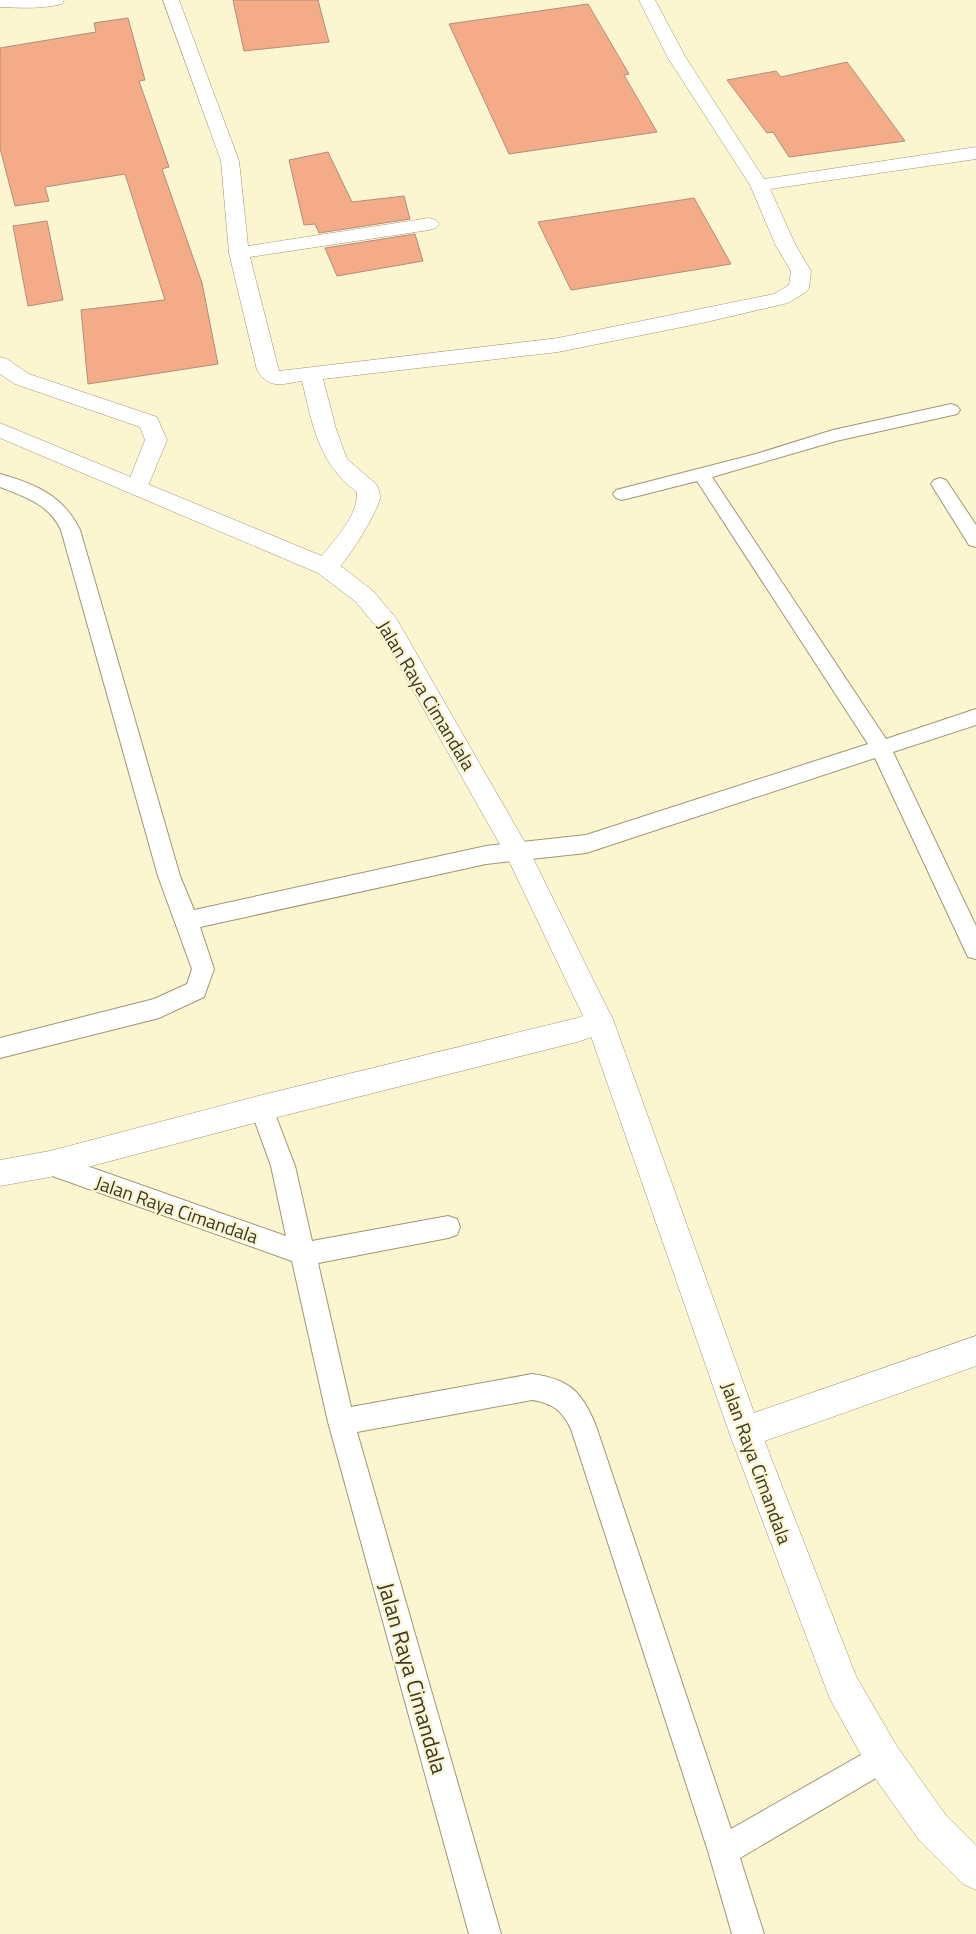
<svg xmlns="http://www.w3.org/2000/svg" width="976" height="1934" viewBox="0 0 976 1934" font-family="'Titillium Web',sans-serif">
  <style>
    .building { fill: #f4ab88; stroke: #b18e7e }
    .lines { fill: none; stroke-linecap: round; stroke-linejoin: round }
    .service-casing { stroke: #9d9775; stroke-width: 2 }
    .minor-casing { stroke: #9d9775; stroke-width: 1 }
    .tertiary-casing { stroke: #9d9775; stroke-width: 1 }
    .service { fill: #fff; fill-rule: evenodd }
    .minor { fill: #fff; fill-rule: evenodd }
    .tertiary { fill: #fff; fill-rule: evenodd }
    .labels { text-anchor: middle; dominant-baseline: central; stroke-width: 4.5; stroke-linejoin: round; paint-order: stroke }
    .street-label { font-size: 19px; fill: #3b382a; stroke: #fbf5d0 }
    .near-street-label { font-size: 22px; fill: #3b382a; stroke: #fbf5d0 }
  </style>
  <rect width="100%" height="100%" fill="#fbf5d0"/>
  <g class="building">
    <polygon points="233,0 318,0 329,42 244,51"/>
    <polygon points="588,4 629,74 624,75 657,132 509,154 449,24"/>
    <polygon points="128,18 145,80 139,81 169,167 162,169 202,283 218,364 88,384 81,310 165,300 125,174 45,187 49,201 15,206 0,148 0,48 96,32 94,23"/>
    <polygon points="847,62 905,141 789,157 773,132 767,133 727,80 776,71 781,77"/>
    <polygon points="328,152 352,202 404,196 410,219 319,233 315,224 304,225 289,160"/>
    <polygon points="694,198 731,264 571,290 538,222"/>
    <polygon points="47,221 63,300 28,306 13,226"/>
    <polygon points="415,234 423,261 337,276 325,248"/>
  </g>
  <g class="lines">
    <g class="service-casing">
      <g id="service">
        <path d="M951 404 957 406 960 410 957 414 836 441 712 477 886 739 976 709V725L893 752 976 926V959L968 957 875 758 586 853 486 864 200 927 214 969 204 997 159 1018 0 1058V1038L154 999 187 984 192 969 158 876 61 530C49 504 25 497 0 487V474C35 484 63 495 80 530L180 876 194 910 486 846 586 835 868 744 697 481 622 500 616 498 613 494 616 490 756 454 833 430Z"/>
        <polygon points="940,478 946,480 976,525 976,547 969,545 931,484 934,480"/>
        <path d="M262 1097 270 1101 295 1166 312 1241 448 1216 457 1219 460 1227 457 1235 448 1238 318 1263 351 1407 532 1374C570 1379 582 1392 596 1426L731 1829 873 1748 883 1743 893 1748 898 1758 893 1768 740 1858 764 1934H732L708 1851 571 1429C562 1410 552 1403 532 1400L357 1432 501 1934H469L328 1422 292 1261 41 1172 38 1164 41 1156 50 1153 286 1236 271 1166 250 1108 254 1101Z"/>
      </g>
    </g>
    <g class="minor-casing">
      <g id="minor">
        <path d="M0 0H64L62 4C42 9 21 8 0 7Z"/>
        <path d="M163 0H179L239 161 248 246 429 218 436 220 439 224 436 228 429 230 250 257 279 371 558 338 774 294 789 285 791 271 776 246 750 185 668 58 639 0H655L686 58 764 179 976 147V159L770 189 796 246 811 271 809 288 806 292 788 303 702 323 558 352 323 379 336 429 347 459 376 484C379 488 380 493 380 498 378 512 344 567 333 573 327 576 323 574 318 573L314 567C328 544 358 521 357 492 318 463 313 426 302 381 281 384 270 390 257 370L229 253 221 161Z"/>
        <polygon points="0,357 7,359 29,374 157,417 167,440 145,493 137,496 129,493 126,488 145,440 140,427 15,384 0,374"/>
        <polygon points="600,1010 610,1013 614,1022 610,1031 577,1042 262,1121 50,1177 0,1186 0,1160 50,1151 262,1095 577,1018"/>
        <polygon points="976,1336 976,1366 745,1448 733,1443 729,1432 733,1421 745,1416"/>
      </g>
    </g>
    <g class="tertiary-casing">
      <polygon id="tertiary" points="0,423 334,561 372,590 396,618 527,846 614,1022 761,1432 856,1676 896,1745 945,1814 976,1845 976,1890 963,1884 919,1840 870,1771 830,1699 729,1432 586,1022 507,857 379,630 356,602 318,573 0,438"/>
    </g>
    <use href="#service" class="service"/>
    <use href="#minor" class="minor"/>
    <use href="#tertiary" class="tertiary"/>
  </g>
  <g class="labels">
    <g class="street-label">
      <text transform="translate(427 695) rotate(59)">Jalan Raya Cimandala</text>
      <text transform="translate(177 1209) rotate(19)">Jalan Raya Cimandala</text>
      <text transform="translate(757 1463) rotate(70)">Jalan Raya Cimandala</text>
    </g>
    <g class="near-street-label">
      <text transform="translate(413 1678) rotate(74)">Jalan Raya Cimandala</text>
    </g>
  </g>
</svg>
